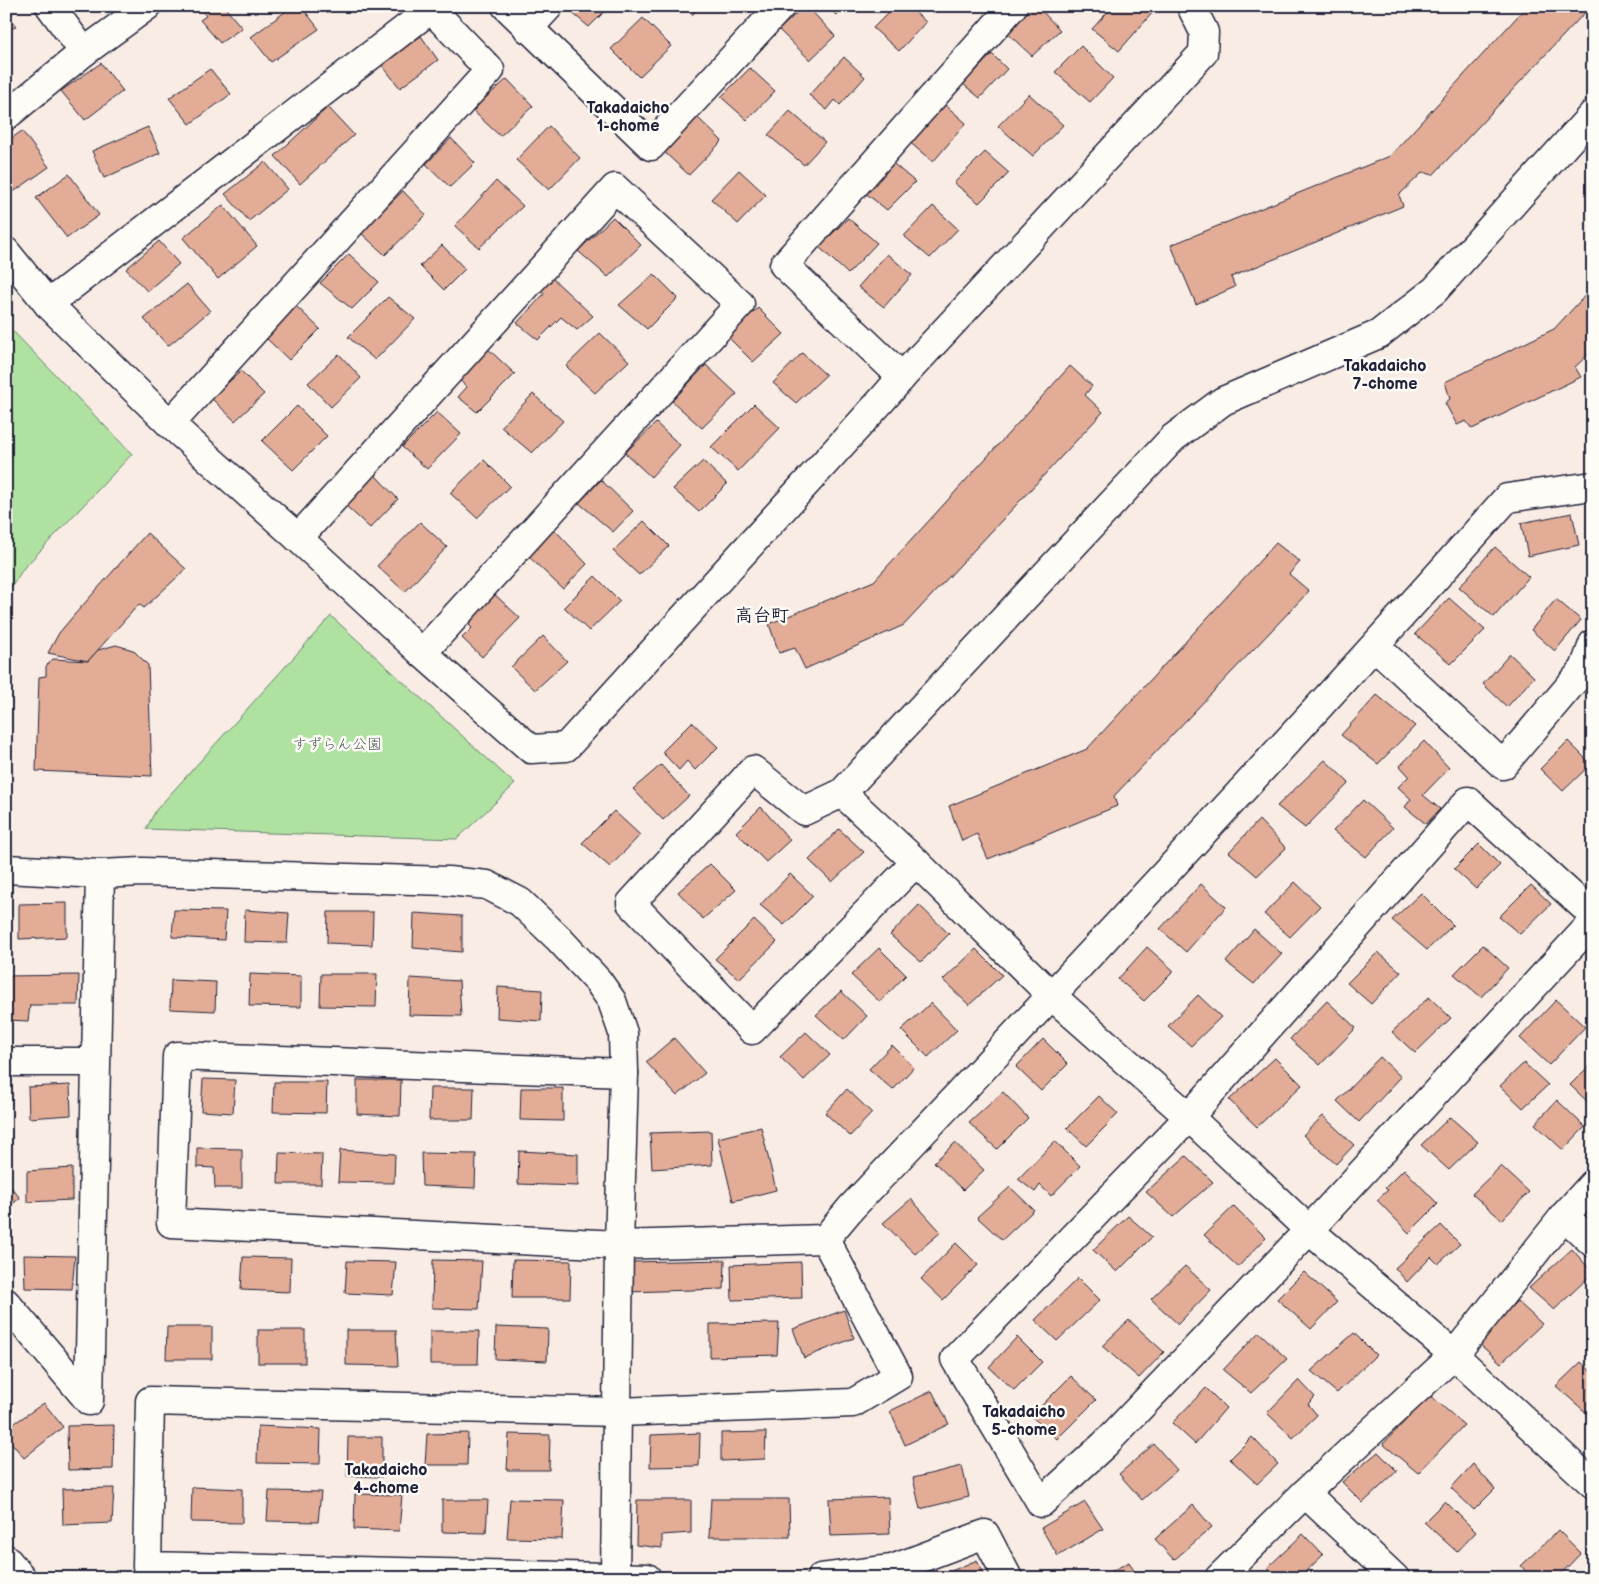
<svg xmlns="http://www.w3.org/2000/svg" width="1599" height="1584" viewBox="0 0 1599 1584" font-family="'Balsamiq Sans','Klee One',sans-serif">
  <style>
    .green { fill: #afe1a1; stroke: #68826e }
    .building { fill: #e2ac96; stroke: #22223b }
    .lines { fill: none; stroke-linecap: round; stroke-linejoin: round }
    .minor-casing { stroke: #22223b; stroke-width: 31 }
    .minor { stroke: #fdfcf7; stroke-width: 28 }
    .labels { text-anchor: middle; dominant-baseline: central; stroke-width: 5; stroke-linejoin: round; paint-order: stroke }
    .park-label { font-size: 15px; fill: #4c5b5a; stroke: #fdfcf7 }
    .neighbourhood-label { font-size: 16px; font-weight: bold; fill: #22223b; stroke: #fdfcf7 }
    .quarter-label { font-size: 18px; font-weight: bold; fill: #22223b; stroke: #fdfcf7 }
  </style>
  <rect width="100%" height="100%" fill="#f8ece4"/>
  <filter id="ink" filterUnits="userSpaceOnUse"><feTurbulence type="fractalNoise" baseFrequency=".02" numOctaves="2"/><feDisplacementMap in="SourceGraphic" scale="10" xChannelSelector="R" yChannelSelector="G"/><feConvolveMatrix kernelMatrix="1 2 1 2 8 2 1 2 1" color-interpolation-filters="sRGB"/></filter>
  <g filter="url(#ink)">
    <g class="green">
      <polygon points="6,324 132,454 23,569 6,596"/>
      <polygon points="331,616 515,784 457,839 146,829 156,810"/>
    </g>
    <g class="building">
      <polygon points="198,6 233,6 227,10 242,28 220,43 200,20 206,16"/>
      <polygon points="293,6 301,6 319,29 271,62 251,37"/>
      <polygon points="564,6 610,6 589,27"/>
      <polygon points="683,6 700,6 692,15"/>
      <polygon points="804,6 807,6 835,36 810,60 779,30"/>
      <polygon points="826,6 845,6 836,15"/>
      <polygon points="895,6 908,6 926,22 899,51 873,28"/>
      <polygon points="1034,6 1037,6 1060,30 1032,56 1006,32"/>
      <polygon points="1113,6 1149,6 1154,11 1119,51 1092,29"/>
      <polygon points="1527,6 1591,6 1433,175 1423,172 1399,195 1403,206 1231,277 1235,287 1196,304 1171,245 1390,156"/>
      <polygon points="6,13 16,26 6,33"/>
      <polygon points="643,18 671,46 639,77 611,49"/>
      <polygon points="421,36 438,60 400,88 381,64"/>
      <polygon points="1081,46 1113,78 1090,102 1055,72"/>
      <polygon points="992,54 1007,69 980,98 963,84"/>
      <polygon points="844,57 865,77 840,105 835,100 827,110 809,95"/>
      <polygon points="101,63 123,91 85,120 61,91"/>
      <polygon points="750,68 775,91 747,120 721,97"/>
      <polygon points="210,69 231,94 190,124 169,98"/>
      <polygon points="507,79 533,106 500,136 472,110"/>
      <polygon points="1029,94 1063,125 1033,156 998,126"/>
      <polygon points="943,103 966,123 933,162 907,140"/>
      <polygon points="328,107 354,135 300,184 275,156"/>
      <polygon points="790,111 825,142 804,165 768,135"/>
      <polygon points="696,116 722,141 689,175 662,150"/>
      <polygon points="549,126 580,158 549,190 516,160"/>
      <polygon points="148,127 160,153 104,178 92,151"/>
      <polygon points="22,131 49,167 12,193 6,185 6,142"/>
      <polygon points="451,138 475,163 450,187 426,164"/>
      <polygon points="985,152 1009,173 979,203 954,183"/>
      <polygon points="887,158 915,182 887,210 859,188"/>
      <polygon points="265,162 288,189 249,221 225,194"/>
      <polygon points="739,170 766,195 738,224 711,199"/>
      <polygon points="69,174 99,215 67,238 36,198"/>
      <polygon points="496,181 523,206 479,248 455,226"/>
      <polygon points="403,191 426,215 385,255 360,232"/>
      <polygon points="223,205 257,246 218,279 183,238"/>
      <polygon points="933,206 958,229 930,258 904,236"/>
      <polygon points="613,217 641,245 608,277 578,251"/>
      <polygon points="848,218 877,243 848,274 819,247"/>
      <polygon points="159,241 179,264 147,291 126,269"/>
      <polygon points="442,245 465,269 444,290 420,266"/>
      <polygon points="349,254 379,282 352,309 320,283"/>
      <polygon points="887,254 912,275 884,307 858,287"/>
      <polygon points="654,274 678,298 647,329 619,305"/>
      <polygon points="550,276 593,316 577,330 561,317 538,340 517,323 544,294 537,289"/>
      <polygon points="187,284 210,311 168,346 144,319"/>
      <polygon points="1593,287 1593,350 1575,367 1581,377 1472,429 1466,421 1457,425 1445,403 1450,399 1445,382 1554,329"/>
      <polygon points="388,297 415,319 375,360 348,337"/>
      <polygon points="296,306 320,329 289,360 265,337"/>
      <polygon points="758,308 784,334 753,362 727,336"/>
      <polygon points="600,333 629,361 595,393 566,366"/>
      <polygon points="485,346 515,374 477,412 458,397 467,387 455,376"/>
      <polygon points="802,353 826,375 796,403 773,383"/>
      <polygon points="339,354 361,378 331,407 308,383"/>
      <polygon points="706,365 737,394 702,428 672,401"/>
      <polygon points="1070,366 1092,386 1085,395 1103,412 904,625 805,669 795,648 779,653 769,624 874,581"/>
      <polygon points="241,371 264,394 235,421 211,398"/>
      <polygon points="533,394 563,421 532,453 501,427"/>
      <polygon points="754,404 780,428 738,471 711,447"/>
      <polygon points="297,406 327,436 293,470 262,441"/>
      <polygon points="437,412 461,434 427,469 402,447"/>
      <polygon points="656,423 680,445 651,477 625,453"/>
      <polygon points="484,460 510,486 477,518 450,493"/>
      <polygon points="703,461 727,484 699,512 673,489"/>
      <polygon points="375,475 398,499 370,528 345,505"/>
      <polygon points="601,480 633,511 613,532 579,503"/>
      <polygon points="1572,513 1579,545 1528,556 1521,523"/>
      <polygon points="644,521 669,546 639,575 613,551"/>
      <polygon points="420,522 447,547 405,592 377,566"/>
      <polygon points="553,528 587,564 563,589 527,555"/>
      <polygon points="147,533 186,569 144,608 139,604 88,661 48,653 59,633 75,614"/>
      <polygon points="1276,543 1300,562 1289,574 1309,591 1114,796 1117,806 988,859 977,834 962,841 949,806 1087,749"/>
      <polygon points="1495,547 1529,577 1494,617 1459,587"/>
      <polygon points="595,576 620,601 589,631 564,607"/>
      <polygon points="491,591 520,618 482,657 462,638 472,628 463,619"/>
      <polygon points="1449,598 1485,630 1451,664 1415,634"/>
      <polygon points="1556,599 1581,620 1555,651 1531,630"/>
      <polygon points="543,636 567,661 535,690 511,667"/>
      <polygon points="116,645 133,650 148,665 152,776 36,771 39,677 46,676 46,666 53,659 88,661 98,650"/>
      <polygon points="1510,654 1534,677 1507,707 1483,684"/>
      <polygon points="1377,695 1415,726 1378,764 1341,735"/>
      <polygon points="692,722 718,747 695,770 687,761 679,770 662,752"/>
      <polygon points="1424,741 1449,768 1423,795 1440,809 1426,824 1405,807 1411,799 1398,787 1409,776 1400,766"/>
      <polygon points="1568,741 1591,764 1563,791 1540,769"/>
      <polygon points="1325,760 1349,783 1305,828 1277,806"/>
      <polygon points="661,765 689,796 663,820 633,789"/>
      <polygon points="1363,800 1393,828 1366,857 1333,831"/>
      <polygon points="761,807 790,840 766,862 736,832"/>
      <polygon points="614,811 640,835 610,867 582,843"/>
      <polygon points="1259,820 1286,848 1257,876 1229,852"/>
      <polygon points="839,829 864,852 832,882 809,860"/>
      <polygon points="1479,844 1500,865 1476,889 1454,869"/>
      <polygon points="710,864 736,890 703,919 678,892"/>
      <polygon points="790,874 813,896 784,925 760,905"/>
      <polygon points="1295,882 1320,906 1290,937 1264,914"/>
      <polygon points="1201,884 1226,907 1186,952 1160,929"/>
      <polygon points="1531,885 1551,904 1520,934 1499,917"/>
      <polygon points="1421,893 1453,925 1427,950 1392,920"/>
      <polygon points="67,903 67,937 19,939 19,904"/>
      <polygon points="919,905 949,934 921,962 890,935"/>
      <polygon points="174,910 226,911 224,940 172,937"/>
      <polygon points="245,910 289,913 287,943 244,942"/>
      <polygon points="328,912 373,912 372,945 327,943"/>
      <polygon points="414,913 462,916 462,952 413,948"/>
      <polygon points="754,920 777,942 739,979 715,959"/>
      <polygon points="1254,929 1282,954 1254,984 1226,962"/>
      <polygon points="1483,945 1508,968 1481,997 1454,974"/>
      <polygon points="1147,947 1174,971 1144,1001 1118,979"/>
      <polygon points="879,948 906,975 880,1002 851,975"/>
      <polygon points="976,949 1002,975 969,1005 943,980"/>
      <polygon points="1378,952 1401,972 1371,1004 1347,983"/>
      <polygon points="250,974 301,976 301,1007 249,1006"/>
      <polygon points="321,974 377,974 376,1007 320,1006"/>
      <polygon points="79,975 78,1005 30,1005 28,1021 6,1020 6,976"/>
      <polygon points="410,978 459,981 461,1016 409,1015"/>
      <polygon points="171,980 216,982 215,1011 170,1009"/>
      <polygon points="498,987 542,990 541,1021 497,1018"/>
      <polygon points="841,991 867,1016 844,1040 816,1015"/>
      <polygon points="1198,995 1221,1017 1191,1046 1168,1026"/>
      <polygon points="1429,997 1451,1018 1415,1053 1392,1032"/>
      <polygon points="1556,1000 1585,1027 1549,1065 1520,1038"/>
      <polygon points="1327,1001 1356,1028 1320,1065 1290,1039"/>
      <polygon points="931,1003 957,1030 928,1057 901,1030"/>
      <polygon points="806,1032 830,1055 804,1080 780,1057"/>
      <polygon points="674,1038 705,1073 677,1096 646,1062"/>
      <polygon points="1043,1039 1068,1064 1041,1091 1016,1067"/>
      <polygon points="892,1045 914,1067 893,1090 869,1069"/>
      <polygon points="1380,1057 1401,1077 1359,1122 1337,1101"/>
      <polygon points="1275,1058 1302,1085 1257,1127 1229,1100"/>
      <polygon points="1593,1062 1593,1105 1592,1106 1570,1085"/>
      <polygon points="1524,1063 1548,1085 1523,1108 1500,1086"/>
      <polygon points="203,1079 235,1080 233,1113 201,1111"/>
      <polygon points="357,1080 401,1080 400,1116 357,1114"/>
      <polygon points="274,1082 327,1082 326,1113 273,1112"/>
      <polygon points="70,1085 71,1115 29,1118 28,1087"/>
      <polygon points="430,1088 474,1088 473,1120 429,1120"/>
      <polygon points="521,1088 563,1088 563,1121 520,1120"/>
      <polygon points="847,1089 872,1113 850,1136 825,1113"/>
      <polygon points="1003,1092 1028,1118 997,1149 969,1123"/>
      <polygon points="1099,1096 1118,1114 1086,1146 1067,1128"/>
      <polygon points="1557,1100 1585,1127 1563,1150 1535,1124"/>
      <polygon points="1323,1116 1354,1145 1336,1164 1303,1135"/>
      <polygon points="1450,1117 1478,1142 1449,1170 1421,1145"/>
      <polygon points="761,1127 776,1190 733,1201 718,1138"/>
      <polygon points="711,1131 712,1165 652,1169 650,1133"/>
      <polygon points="1055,1141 1080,1166 1051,1196 1040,1185 1035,1192 1018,1179"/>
      <polygon points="955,1143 984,1170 963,1190 934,1162"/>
      <polygon points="197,1148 242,1149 242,1188 215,1188 214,1168 197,1167"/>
      <polygon points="340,1150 395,1154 394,1183 338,1182"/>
      <polygon points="519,1151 578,1154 578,1186 518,1184"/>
      <polygon points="279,1153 322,1154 321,1184 278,1184"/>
      <polygon points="421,1153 476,1154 475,1188 422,1186"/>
      <polygon points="1186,1156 1213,1182 1173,1217 1146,1192"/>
      <polygon points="1501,1166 1529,1192 1502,1220 1472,1194"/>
      <polygon points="72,1168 72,1200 27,1202 27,1171"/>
      <polygon points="1404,1169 1438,1204 1409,1233 1377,1200 1388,1190 1385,1188"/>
      <polygon points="6,1181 20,1198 6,1209"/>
      <polygon points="1010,1187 1034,1210 1002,1240 977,1217"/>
      <polygon points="911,1199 941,1232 915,1254 883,1223"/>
      <polygon points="1234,1206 1266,1238 1238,1267 1204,1235"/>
      <polygon points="1128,1216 1152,1237 1117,1272 1093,1250"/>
      <polygon points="1441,1225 1460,1244 1438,1264 1431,1257 1407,1282 1395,1268"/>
      <polygon points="956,1243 978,1265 943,1300 921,1279"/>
      <polygon points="1572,1249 1593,1273 1554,1310 1529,1288"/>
      <polygon points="24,1255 75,1256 72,1289 25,1288"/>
      <polygon points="243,1257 291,1258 290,1292 241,1290"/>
      <polygon points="433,1260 482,1261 479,1309 432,1308"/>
      <polygon points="513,1260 571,1261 570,1298 512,1298"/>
      <polygon points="725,1260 724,1289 628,1292 629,1262"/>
      <polygon points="347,1261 396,1262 393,1295 345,1293"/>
      <polygon points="801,1262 802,1298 732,1300 731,1265"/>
      <polygon points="1185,1266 1211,1290 1178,1324 1151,1299"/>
      <polygon points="1304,1272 1337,1302 1311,1329 1277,1299"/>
      <polygon points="1078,1278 1100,1300 1057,1341 1035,1320"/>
      <polygon points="1517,1301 1542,1324 1501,1363 1477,1342"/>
      <polygon points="844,1310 854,1338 804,1358 793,1329"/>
      <polygon points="1129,1320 1164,1352 1139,1378 1102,1346"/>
      <polygon points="779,1323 777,1355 710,1357 710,1324"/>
      <polygon points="167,1327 212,1327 212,1359 166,1359"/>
      <polygon points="496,1327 548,1329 547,1361 495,1359"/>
      <rect x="258" y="1330" width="47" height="33"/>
      <polygon points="346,1330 396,1330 398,1366 346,1365"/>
      <polygon points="430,1331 479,1331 478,1364 430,1364"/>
      <polygon points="1259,1332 1287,1359 1251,1393 1223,1370"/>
      <polygon points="1354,1333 1376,1355 1337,1393 1311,1371"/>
      <polygon points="1017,1337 1042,1362 1014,1390 989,1367"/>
      <polygon points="1581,1362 1593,1373 1593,1414 1590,1416 1556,1386"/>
      <polygon points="1071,1376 1096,1400 1057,1439 1031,1416"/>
      <polygon points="1299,1380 1315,1397 1308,1404 1317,1415 1293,1438 1267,1413"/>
      <polygon points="1206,1388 1226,1408 1195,1444 1172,1423"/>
      <polygon points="932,1391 949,1424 905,1445 890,1411"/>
      <polygon points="1430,1395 1464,1425 1418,1473 1383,1444"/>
      <polygon points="44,1403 63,1427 24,1458 6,1436 6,1429"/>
      <polygon points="114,1425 113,1469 68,1470 67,1426"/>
      <polygon points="258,1426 321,1429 320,1464 257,1463"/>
      <polygon points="766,1432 765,1459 721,1461 721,1433"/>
      <polygon points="468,1433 467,1465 425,1465 427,1434"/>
      <polygon points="700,1433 699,1466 650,1467 651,1435"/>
      <polygon points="509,1434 550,1435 549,1470 507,1470"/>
      <polygon points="348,1437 382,1437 382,1477 347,1476"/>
      <polygon points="1252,1437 1278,1464 1257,1484 1230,1459"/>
      <polygon points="1154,1444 1177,1470 1142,1500 1119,1474"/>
      <polygon points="1378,1452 1397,1471 1363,1503 1342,1482"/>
      <polygon points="1473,1464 1495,1489 1474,1510 1451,1488"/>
      <polygon points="962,1466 969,1497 920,1509 913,1478"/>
      <polygon points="192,1487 242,1489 242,1523 191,1522"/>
      <polygon points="114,1488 112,1523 63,1525 62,1489"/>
      <polygon points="269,1491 321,1492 318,1522 267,1521"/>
      <polygon points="355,1494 402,1495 399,1531 354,1529"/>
      <polygon points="888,1497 890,1534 831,1536 829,1499"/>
      <polygon points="510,1499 564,1500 562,1539 507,1538"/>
      <polygon points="711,1499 789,1499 790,1537 709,1537"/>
      <polygon points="442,1500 488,1500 486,1533 442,1532"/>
      <polygon points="637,1500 691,1500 691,1533 662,1535 662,1548 636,1545"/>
      <polygon points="1445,1501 1476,1532 1457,1552 1424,1522"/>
      <polygon points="1085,1502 1103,1529 1058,1556 1041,1528"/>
      <polygon points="1193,1505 1212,1527 1174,1560 1155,1539"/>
      <polygon points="1558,1530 1581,1553 1557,1578 1532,1578 1521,1566"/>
      <polygon points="1303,1534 1323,1555 1299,1578 1278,1578 1267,1568"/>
      <polygon points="977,1560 985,1578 935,1578"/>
      <polygon points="1129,1562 1138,1578 1099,1578"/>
    </g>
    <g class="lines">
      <g class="minor-casing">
        <g id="minor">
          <polyline points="50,6 84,52"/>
          <polyline points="506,6 651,146 781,6"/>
          <polyline points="528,29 549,6"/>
          <polyline points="6,116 84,52 147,6"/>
          <polyline points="6,252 48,304 170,424 298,538 422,653 531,749 566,747 881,401 902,377 1203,53 1204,32 1191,6"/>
          <polyline points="48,304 431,9 490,70 170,424"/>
          <polyline points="902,377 784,265 1013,6"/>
          <polyline points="298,538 615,188 740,304 422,653"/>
          <polyline points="1375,646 1503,765 1584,669 1593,644"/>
          <polyline points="842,793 916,862 1052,996 1189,1117 1309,1230 1454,1355 1593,1484"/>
          <polyline points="916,862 752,1030 631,903 753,770 804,811 842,793 1173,438 1223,401 1379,334 1435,290 1593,114"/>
          <polyline points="6,869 100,874 143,872 448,881 487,885 520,902 558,938 598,981 612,1001 623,1033 624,1073 619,1245 615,1578"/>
          <polyline points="1593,915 1468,801 1189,1117 955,1359 1041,1503 1105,1444 1309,1230 1593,922"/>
          <polyline points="6,1062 95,1062"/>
          <path d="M624 1073 177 1056 171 1223 619 1245 825 1239 851 1208C1073 974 1293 739 1507 498L1593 486"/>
          <polyline points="1564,1216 1593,1243"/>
          <polyline points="6,1303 89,1401 100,874"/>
          <polyline points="1305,1493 1395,1578"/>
          <polyline points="6,1559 22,1578"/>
          <polyline points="647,1578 147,1566 150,1401 618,1412 853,1403 898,1376 825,1239"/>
          <polyline points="821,1578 892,1569 985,1534 1008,1578"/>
          <polyline points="1219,1578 1305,1493 1454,1355 1564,1216 1593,1184"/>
        </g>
      </g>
      <use href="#minor" class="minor"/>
    </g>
  </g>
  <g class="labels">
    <g class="park-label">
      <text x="337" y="744">すずらん公園</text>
    </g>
    <g class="neighbourhood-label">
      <text x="628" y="108">Takadaicho<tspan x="628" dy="18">1-chome</tspan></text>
      <text x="1385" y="366">Takadaicho<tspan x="1385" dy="18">7-chome</tspan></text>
      <text x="1024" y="1412">Takadaicho<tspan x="1024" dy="18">5-chome</tspan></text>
      <text x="386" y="1470">Takadaicho<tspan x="386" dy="18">4-chome</tspan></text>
    </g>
    <g class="quarter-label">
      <text x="762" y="615">高台町</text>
    </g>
  </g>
  <rect width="1599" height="1584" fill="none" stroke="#fdfcf7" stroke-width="25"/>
  <rect x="12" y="12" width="1574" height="1559" fill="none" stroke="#22223b" stroke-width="2" filter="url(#ink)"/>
</svg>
